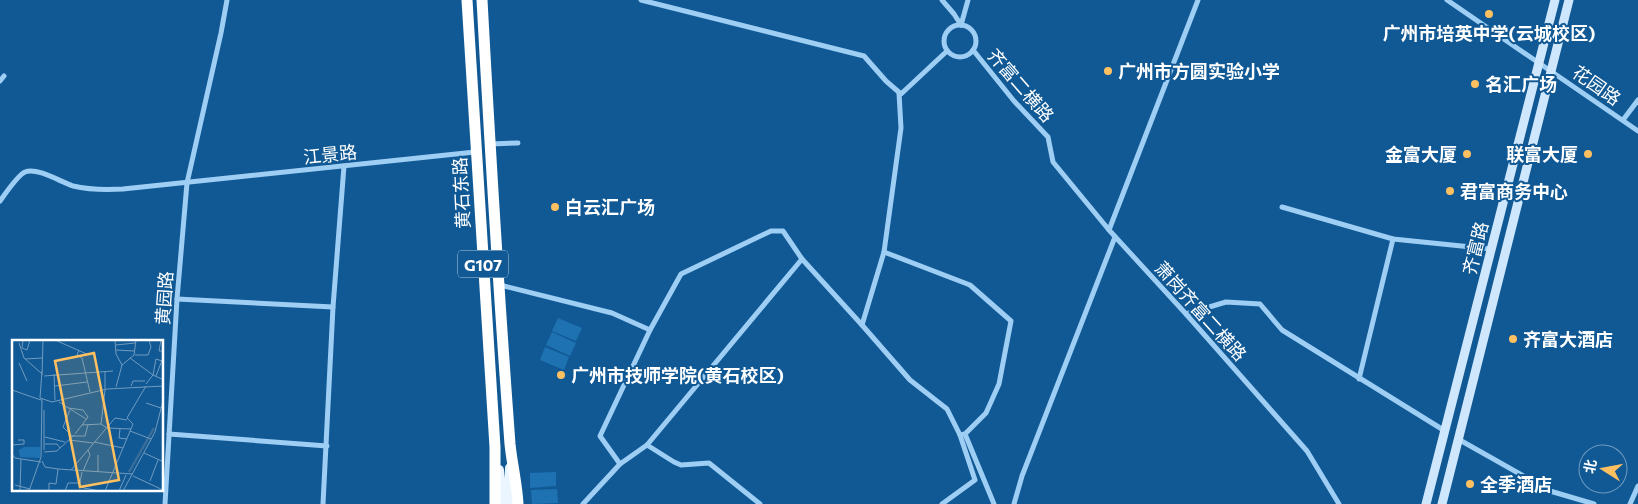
<svg xmlns="http://www.w3.org/2000/svg" width="1638" height="504" viewBox="0 0 1638 504" font-family="Commissioner,'Noto Sans SC',sans-serif">
  <style>
    .green { fill: #1f72b2 }
    .lines { fill: none; stroke-linecap: round; stroke-linejoin: round }
    .street { stroke: #9ecef4; stroke-width: 5 }
    .secondary { stroke: #cee7fd; stroke-width: 9 }
    .primary { stroke: #ebf5ff; stroke-width: 10 }
    .highway { stroke: #fff; stroke-width: 11 }
    .poi-dot { fill: #ffc061; stroke: #105995; stroke-width: 2 }
    .labels { text-anchor: middle; dominant-baseline: central; stroke-width: 4; stroke-linejoin: round; paint-order: stroke }
    .shield { fill: #105995; stroke: #b7cddf; stroke-width: 1 }
    .shield-label { font-size: 16px; font-weight: bold; fill: #fff }
    .poi-label { font-size: 18px; font-weight: bold; fill: #fff; stroke: #105995; text-anchor: start }
    .street-label { font-size: 18px; fill: #fff; stroke: #105995 }
    .inset-river { fill: none; stroke: #3a6e99; stroke-width: 2.5 }
    .inset-road { fill: none; stroke: #709bbf; stroke-width: 1 }
    .view { fill: #ffc061; fill-opacity: 0.15; stroke: #ffc061; stroke-width: 2.5 }
    .inset-edge { fill: none; stroke: #fff; stroke-width: 2.5 }
  </style>
  <rect width="100%" height="100%" fill="#105995"/>
  <g class="green">
    <polygon points="558,318 582,328 576,341 552,331"/>
    <polygon points="552,332 576,343 570,356 546,345"/>
    <polygon points="545,347 569,357 564,370 540,360"/>
    <polygon points="556,472 556,486 530,488 530,473"/>
    <polygon points="557,489 558,503 532,504 531,490"/>
  </g>
  <g class="lines">
    <g class="street">
      <polyline points="641,0 864,56 886,81 901,94 947,51"/>
      <polyline points="942,0 954,14 961,25"/>
      <polyline points="1447,0 1638,131"/>
      <circle cx="960" cy="41" r="16"/>
      <polyline points="961,25 968,0"/>
      <polyline points="973,50 1014,101 1048,137 1053,162 1109,230 1186,314 1307,451 1339,504"/>
      <polyline points="0,81 4,76"/>
      <polyline points="899,93 901,128 884,252 862,325 910,380 947,409 960,435"/>
      <polyline points="1623,120 1638,100"/>
      <polyline points="490,144 518,143"/>
      <path d="M0 201C5 194 18 175 25 172 37 167 61 182 73 186 90 190 106 190 123 189L475 152"/>
      <polyline points="1282,207 1393,239 1491,249"/>
      <polyline points="1109,230 1198,0"/>
      <polyline points="884,252 970,285 1011,321 999,384 986,413 965,434 960,435 975,480 942,504"/>
      <polyline points="500,285 612,313 650,330"/>
      <polyline points="177,299 333,307"/>
      <polyline points="1186,314 1226,302 1260,304 1282,330 1445,431"/>
      <polyline points="1359,379 1393,239"/>
      <polyline points="169,434 327,446"/>
      <polyline points="965,434 994,504"/>
      <polyline points="1458,439 1550,491 1594,504"/>
      <polyline points="647,445 674,462 681,465 709,463 760,504"/>
      <polyline points="620,464 600,436 650,330 681,274 771,231 783,231 802,259 862,325"/>
      <polyline points="165,504 177,299 187,183 221,33 227,0"/>
      <polyline points="323,504 333,307 344,166"/>
      <polyline points="583,504 620,464 647,445 802,259"/>
      <polyline points="1014,504 1022,476 1115,237"/>
      <polyline points="1630,504 1638,486"/>
    </g>
    <g class="secondary">
      <polyline points="1426,504 1555,0"/>
      <polyline points="1442,504 1569,0"/>
    </g>
    <g class="primary">
      <polyline points="499,470 503,504"/>
      <polyline points="510,504 510,468"/>
    </g>
    <g class="highway">
      <polyline points="467,0 495,447 495,504"/>
      <path d="M482 0C490 148 499 296 510 444 512 464 517 484 518 504"/>
    </g>
  </g>
  <g class="poi-dot">
    <circle cx="1489" cy="14" r="5"/>
    <circle cx="1108" cy="71" r="5"/>
    <circle cx="1475" cy="84" r="5"/>
    <circle cx="1467" cy="154" r="5"/>
    <circle cx="1588" cy="154" r="5"/>
    <circle cx="1450" cy="191" r="5"/>
    <circle cx="555" cy="207" r="5"/>
    <circle cx="1513" cy="339" r="5"/>
    <circle cx="561" cy="375" r="5"/>
    <circle cx="1470" cy="484" r="5"/>
  </g>
  <g class="labels">
    <rect class="shield" x="458" y="250.5" width="50" height="27" rx="4"/>
    <g class="shield-label">
      <text x="483" y="264">G107</text>
    </g>
    <g class="poi-label">
      <text x="1489" y="33" text-anchor="middle">广州市培英中学(云城校区)</text>
      <text x="1118" y="71">广州市方圆实验小学</text>
      <text x="1485" y="84">名汇广场</text>
      <text x="1457" y="154" text-anchor="end">金富大厦</text>
      <text x="1578" y="154" text-anchor="end">联富大厦</text>
      <text x="1460" y="191">君富商务中心</text>
      <text x="565" y="207">白云汇广场</text>
      <text x="1523" y="339">齐富大酒店</text>
      <text x="571" y="375">广州市技师学院(黄石校区)</text>
      <text x="1480" y="484">全季酒店</text>
    </g>
    <g class="street-label">
      <text transform="translate(1021 85) rotate(49)">齐富二横路</text>
      <text transform="translate(1597 85) rotate(35)">花园路</text>
      <text transform="translate(330 154) rotate(-6)">江景路</text>
      <text transform="translate(461 193) rotate(-93)">黄石东路</text>
      <text transform="translate(1475 248) rotate(-76)">齐富路</text>
      <text transform="translate(164 298) rotate(-86)">黄园路</text>
      <text transform="translate(1201 311) rotate(48)">萧岗齐富二横路</text>
    </g>
  </g>
  <g transform="translate(12 340)">
    <rect width="151" height="151" fill="#105995"/>
    <path d="M12 107H28V118L8 117 7 110Z" fill="#1f72b2"/>
    <path class="inset-river" d="M117 132 142 88"/>
    <path class="inset-road" d="M11 0 10 8 15 10 18 0M43 0 77 15M103 0 104 14 110 25M149 0 147 11H152M7 3 12 18 29 33M104 5 123 3M67 10 65 15 70 18 78 52M104 10 122 11M123 15H136L139 7 137 0M118 18 141 35 144 19 150 21M13 19 31 18M7 23 15 41M30 31 28 58 40 62 95 49 152 46M42 34 43 60M30 35 31 0M32 36 101 31M144 36 152 15M134 44 141 35 152 40M43 46 75 42M119 46 121 41H133M104 47 110 25 122 15 124 0M93 49V31M0 50 29 60M93 50 89 84 95 88 119 89M47 62 74 79M134 63 149 68M56 68 71 70 76 77 70 85M58 70 51 87 60 96H73L76 85M108 89 107 98 115 99M118 91 139 99M63 94 70 85 89 84M33 97 53 102M57 100 81 103M82 102 111 108M33 104H45L48 108M0 105 12 104V100H6M32 110V70M32 112 45 111 62 95M132 113 152 122M0 114 3 118 29 122M30 121 33 127 46 129 121 134M59 130 103 78 115 80M71 131 78 115 76 110M70 132 67 147 88 151M86 132V115M121 136 151 150M138 141 146 120M3 145 18 149M8 151 9 119M17 151 29 117 30 58M37 151V143L44 144 46 129M53 151 56 143H68M93 151 121 84 115 78 134 46M107 151 114 135M111 151 143 92 152 57"/>
    <path class="view" d="M82 13 107 140 68 147 43 21Z"/>
    <rect width="151" height="151" class="inset-edge"/>
  </g>
  <g transform="translate(1603 469) rotate(281)"><circle r="24" fill="#105995" stroke="#709bbf"/>
  <path d="M0-4L9 19L0 12L-9 19Z" fill="#ffc061"/>
  <text y="-8" font-size="14" font-weight="bold" text-anchor="middle" fill="#ffffff">北</text>
  </g>
</svg>
